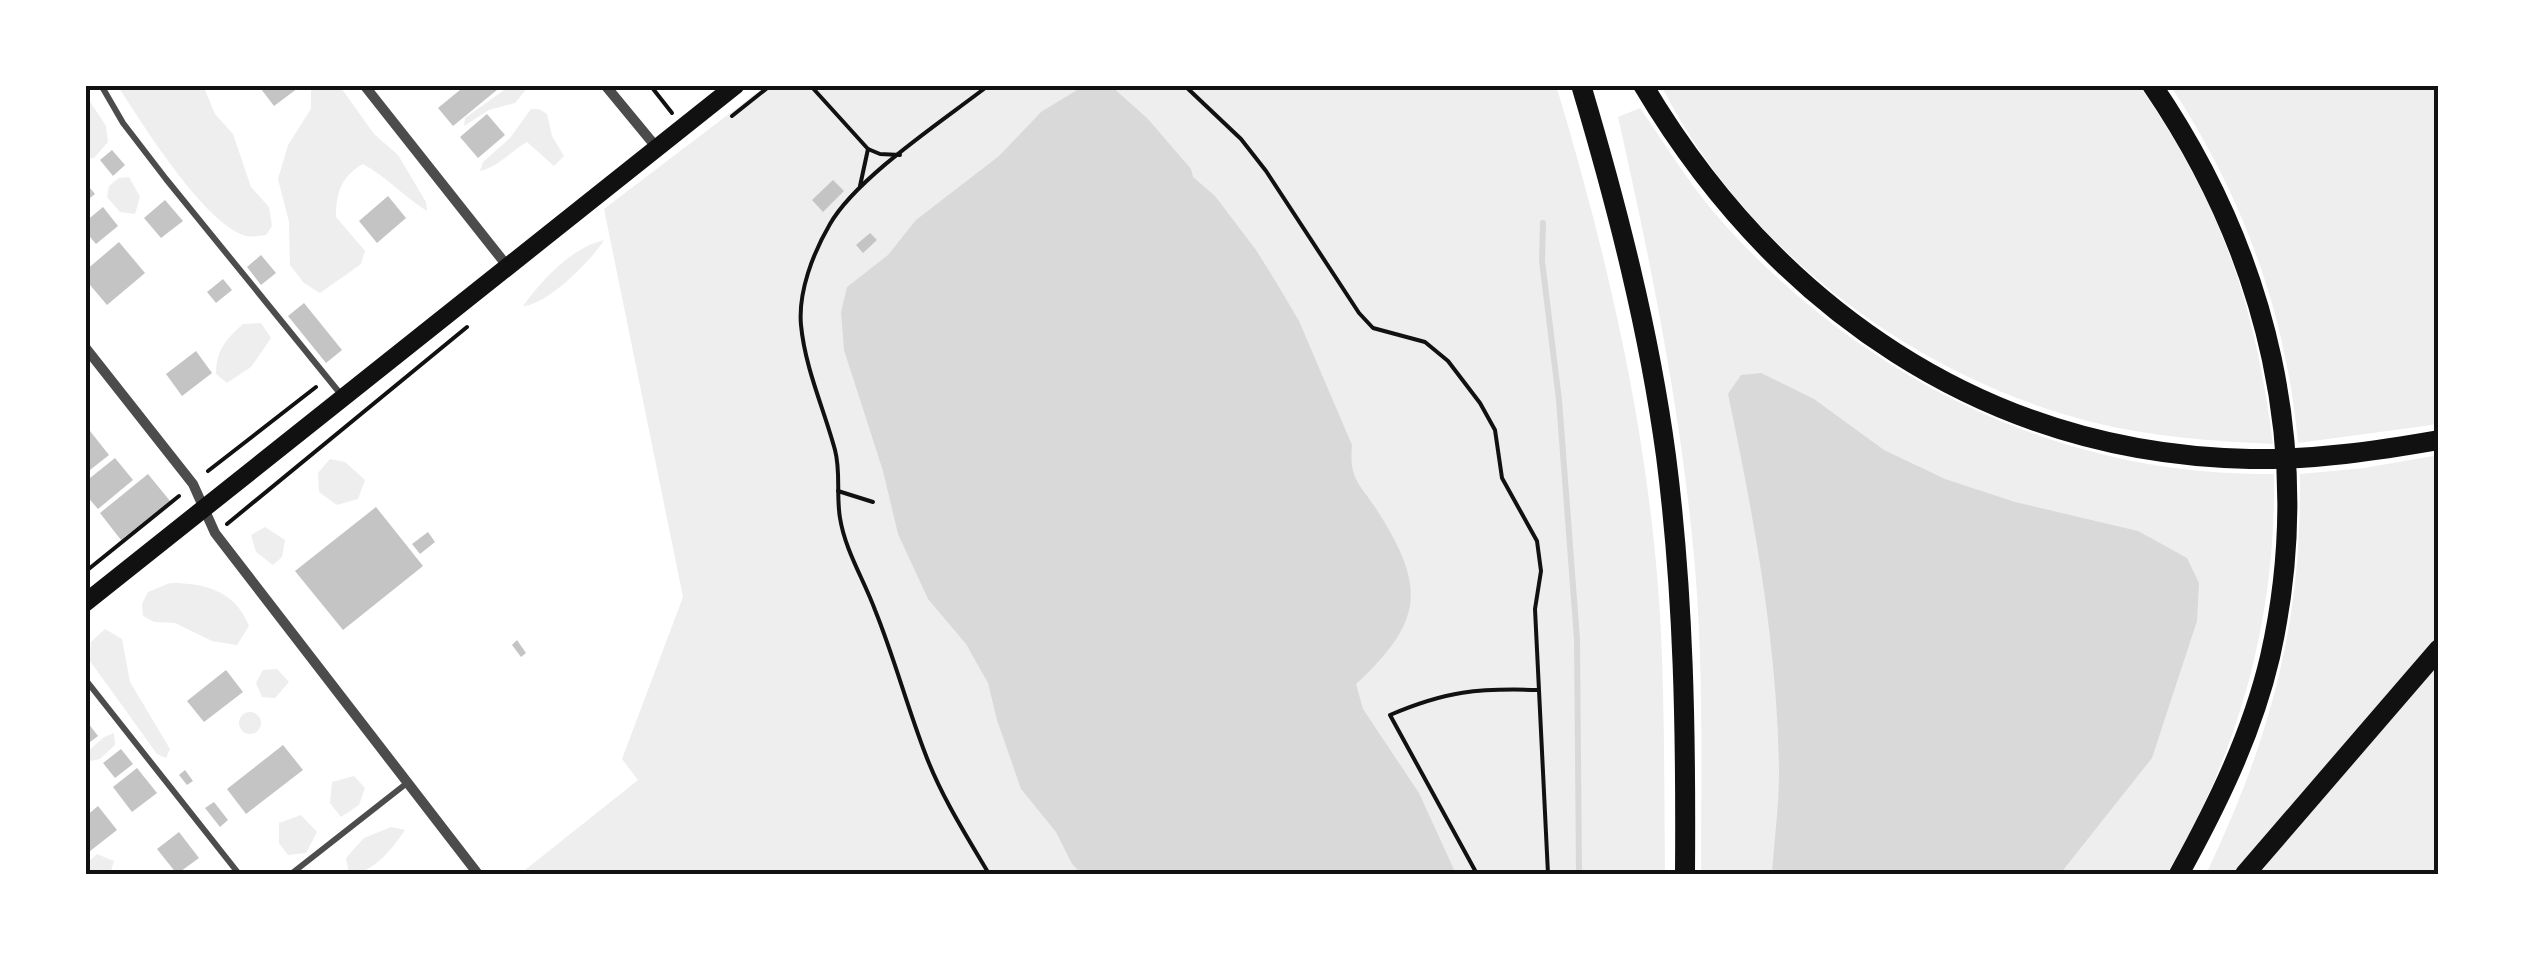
<svg xmlns="http://www.w3.org/2000/svg" width="2524" height="959" viewBox="0 0 2524 959" font-family="'Source Sans 3',sans-serif">
  <style>
    .green { fill: #eee }
    .water { fill: #d9d9d9 }
    .lines { fill: none; stroke-linecap: round; stroke-linejoin: round }
    .stream { stroke: #d9d9d9; stroke-width: 6 }
    .building { fill: #c4c4c4 }
    .path { stroke: #111; stroke-width: 4 }
    .service { stroke: #4c4c4c; stroke-width: 6 }
    .minor { stroke: #4c4c4c; stroke-width: 10 }
    .secondary { stroke: #111; stroke-width: 18 }
    .primary { stroke: #111; stroke-width: 20 }
    .trunk { stroke: #111; stroke-width: 20 }
    .neatline { fill: none; stroke: #111; stroke-width: 4 }
  </style>
  <rect width="100%" height="100%" fill="#fff"/>
  <g class="green">
    <path d="M117 85H203L215 114 233 134 251 187 269 207 272 226 266 235C258 236 250 238 243 235 201 219 142 123 117 85Z"/>
    <path d="M311 85H339L374 134 398 155 426 202 427 211C403 196 387 177 363 164 341 176 336 194 336 217L365 251 361 264 320 293 304 283 290 265 289 222 278 179 288 145 311 109Z"/>
    <polygon points="511,85 529,86 515,103 489,110 464,126 465,118"/>
    <path d="M767 85H1556C1608 258 1649 434 1660 615 1665 701 1664 788 1665 874H520L638 780 622 759 683 597 604 209Z"/>
    <path d="M1661 85H2139C2220 202 2255 302 2273 444 2212 441 2151 437 2092 422 1914 377 1744 250 1661 85Z"/>
    <path d="M2170 85H2439V424L2298 443C2286 312 2242 194 2170 85Z"/>
    <polygon points="85,94 106,126 108,142 94,158 85,159"/>
    <path d="M1640 108C1667 147 1693 190 1725 225 1866 380 2062 477 2274 474 2276 618 2240 750 2167 874H1701C1701 765 1704 655 1693 546 1679 402 1650 259 1618 117Z"/>
    <path d="M531 109H539L547 114 552 136 564 156 554 166 527 142C511 151 498 167 480 171L483 162 510 138Z"/>
    <polygon points="129,177 140,197 135,214 120,212 107,197 109,186 119,178"/>
    <path d="M604 240C592 260 547 305 523 306 542 280 571 248 604 240Z"/>
    <path d="M261 323 271 338 251 367 227 383 216 374C216 350 226 339 243 324Z"/>
    <path d="M2439 455V636L2233 874H2212L2208 870C2271 736 2302 623 2300 474L2364 468Z"/>
    <polygon points="330,459 345,462 365,480 358,499 337,505 319,492 318,473"/>
    <polygon points="265,527 285,540 282,557 273,565 256,552 251,535"/>
    <path d="M170 583C206 583 235 591 249 626L237 645 212 641 175 623 154 622 143 616 142 604 148 592Z"/>
    <polygon points="105,629 122,639 130,682 170,749 166,758 157,754 90,661 91,642"/>
    <polygon points="2439,662 2439,874 2258,874"/>
    <polygon points="277,669 289,682 275,698 262,697 256,683 263,670"/>
    <circle cx="250" cy="723" r="11"/>
    <polygon points="114,733 115,745 100,759 85,762 85,754 104,737"/>
    <polygon points="354,776 365,788 359,805 341,817 330,803 332,782"/>
    <polygon points="301,815 317,832 306,853 288,855 279,843 279,823"/>
    <path d="M391 827 405 830C392 849 373 874 349 874L346 858 364 838Z"/>
    <polygon points="97,854 114,861 110,874 85,874 87,863"/>
  </g>
  <g class="water">
    <path d="M1105 85 1111 86 1148 119 1191 169 1193 177 1215 196 1256 250 1276 282 1299 321 1352 445C1349 478 1358 482 1375 507 1426 586 1425 620 1356 684L1363 709 1419 793 1456 874H1082L1072 864 1056 832 1021 789 997 720 988 683 966 644 928 599 898 534 883 471 844 350 841 312 847 287 888 255 916 220 999 156 1041 112 1077 90H1099Z"/>
    <path d="M1761 373 1814 399 1884 450 1945 479 2015 502 2138 531 2187 558 2199 583 2197 621 2152 758 2060 874H1772C1774 841 1779 807 1779 774 1778 647 1754 518 1728 394L1741 375Z"/>
  </g>
  <g class="lines">
    <polyline class="stream" points="1543,223 1542,261 1559,400 1577,639 1579,874"/>
  </g>
  <g class="building">
    <polygon points="258,85 302,85 274,106"/>
    <polygon points="466,85 503,85 453,126 438,108"/>
    <polygon points="487,114 505,135 478,158 460,137"/>
    <polygon points="112,150 125,165 113,176 100,160"/>
    <polygon points="833,180 844,191 823,212 812,200"/>
    <polygon points="85,182 95,194 85,202"/>
    <polygon points="388,196 406,218 377,243 359,221"/>
    <polygon points="165,200 183,221 161,238 144,218"/>
    <polygon points="103,207 118,226 96,244 85,231 85,222"/>
    <polygon points="870,233 877,240 863,253 856,245"/>
    <polygon points="119,242 145,273 107,305 85,279 85,271"/>
    <polygon points="261,255 276,273 261,285 247,267"/>
    <polygon points="223,279 232,290 216,303 207,292"/>
    <polygon points="304,303 342,350 326,363 288,316"/>
    <polygon points="196,351 212,373 182,396 166,374"/>
    <polygon points="90,431 109,455 85,474 85,435"/>
    <polygon points="115,458 133,480 98,509 85,494 85,482"/>
    <polygon points="148,474 170,501 121,540 100,513"/>
    <polygon points="376,507 423,566 343,630 295,571"/>
    <polygon points="428,532 435,542 420,554 412,544"/>
    <polygon points="517,640 526,653 521,657 512,645"/>
    <polygon points="226,670 243,692 204,722 187,701"/>
    <polygon points="85,719 98,736 85,746"/>
    <polygon points="283,745 303,770 246,814 227,789"/>
    <polygon points="121,749 133,764 115,778 103,763"/>
    <polygon points="137,768 157,793 132,812 113,787"/>
    <polygon points="185,770 193,781 187,785 179,775"/>
    <polygon points="214,802 228,820 220,827 205,808"/>
    <polygon points="98,806 117,830 85,855 85,817"/>
    <polygon points="179,832 199,858 177,874 157,849"/>
  </g>
  <g class="lines">
    <g class="path">
      <polyline points="650,85 672,113"/>
      <polyline points="810,85 868,149 880,154 900,155"/>
      <polyline points="1184,85 1241,139 1266,171 1359,313 1373,328 1425,342 1448,361 1480,403 1495,430 1502,478 1537,541 1541,571 1535,609 1548,874"/>
      <polyline points="732,116 771,85"/>
      <polyline points="860,186 868,149"/>
      <polyline points="208,471 316,387"/>
      <polyline points="838,491 873,502"/>
      <polyline points="227,524 467,327"/>
      <polyline points="85,572 179,496"/>
      <path d="M989 874C966 835 941 796 925 753 907 706 894 657 875 610 864 580 845 550 840 518 836 495 841 472 835 450 824 409 805 368 801 325 798 292 813 253 830 224 857 177 944 120 989 85"/>
      <path d="M1477 874 1390 715C1446 691 1478 688 1538 690"/>
    </g>
    <g class="service">
      <polyline points="101,85 123,123 166,179 343,397"/>
      <polyline points="85,679 239,874"/>
      <polyline points="291,874 407,783"/>
    </g>
    <g class="minor">
      <polyline points="364,85 508,267"/>
      <polyline points="605,85 657,148"/>
      <polyline points="85,347 193,484 215,533 478,874"/>
    </g>
    <polyline class="secondary" points="85,603 736,85"/>
    <g class="primary">
      <path d="M1581 85C1617 206 1649 330 1666 456 1684 595 1686 734 1685 874"/>
      <path d="M2152 85C2268 255 2316 454 2270 657 2252 734 2217 805 2179 874"/>
    </g>
    <g class="trunk">
      <path d="M1643 85C1775 307 1985 454 2250 459 2314 460 2376 451 2439 440"/>
      <polyline points="2245,874 2439,649"/>
    </g>
  </g>
  <rect width="2524" height="959" fill="none" stroke="#ffffff" stroke-width="175"/>
  <rect x="88" y="88" width="2348" height="784" class="neatline"/>
</svg>
